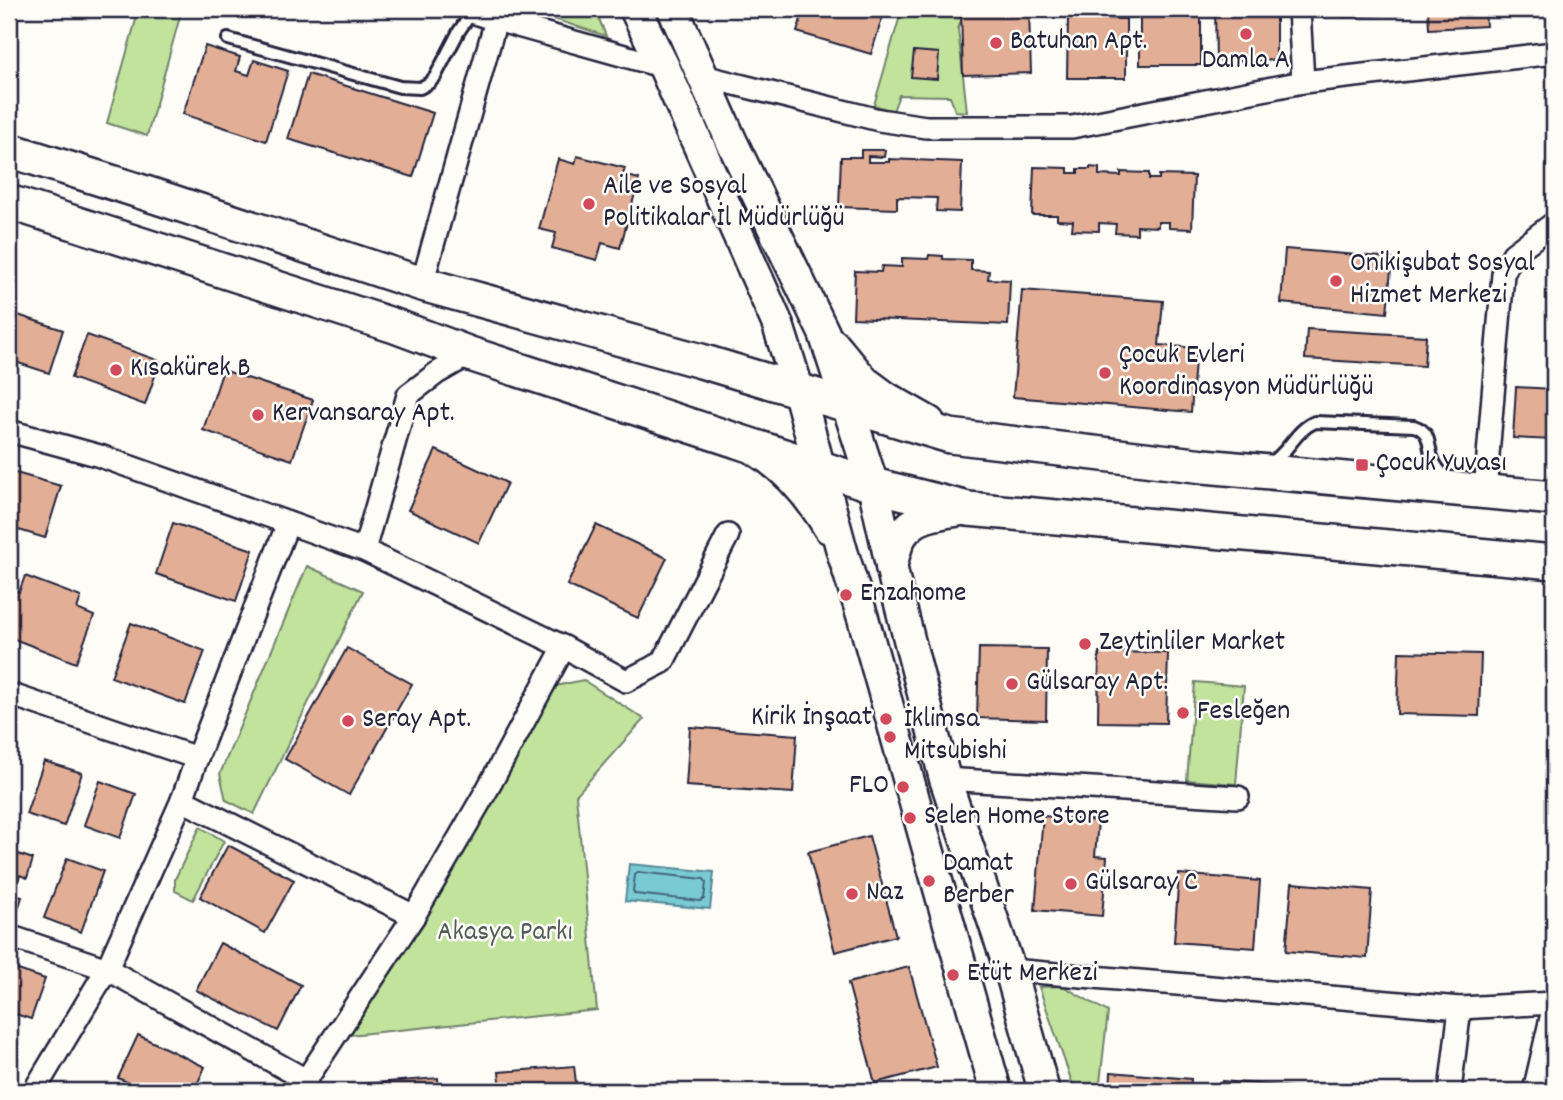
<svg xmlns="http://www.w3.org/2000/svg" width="1563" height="1100" viewBox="0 0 1563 1100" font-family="Dekko,sans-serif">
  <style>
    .green { fill: #c1e39c; stroke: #72826c; stroke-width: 2 }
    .water { fill: #79cad3; stroke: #568796; stroke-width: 2 }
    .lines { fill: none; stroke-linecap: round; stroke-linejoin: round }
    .shore { stroke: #456578; stroke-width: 2 }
    .building { fill: #e2ae96; stroke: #22223b; stroke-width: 2 }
    .lane-casing { stroke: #22223b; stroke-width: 16 }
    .street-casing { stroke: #22223b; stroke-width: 26 }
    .secondary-casing { stroke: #22223b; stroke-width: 35 }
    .primary-casing { stroke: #22223b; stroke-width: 38 }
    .lane { stroke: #fdfcf7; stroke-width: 10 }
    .street { stroke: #fdfcf7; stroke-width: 21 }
    .secondary { stroke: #fdfcf7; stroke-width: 30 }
    .primary { stroke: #fdfcf7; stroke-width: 33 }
    .poi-dot { fill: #d1495b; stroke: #fdfcf7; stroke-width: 2.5 }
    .labels { text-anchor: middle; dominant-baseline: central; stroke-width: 5; stroke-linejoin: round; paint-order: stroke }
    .poi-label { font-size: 28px; fill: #22223b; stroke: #fdfcf7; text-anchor: start }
    .park-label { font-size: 28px; fill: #525c58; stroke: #fdfcf7 }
  </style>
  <rect width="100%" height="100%" fill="#fdfcf7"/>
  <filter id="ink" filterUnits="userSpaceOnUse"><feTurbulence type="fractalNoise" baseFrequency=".0143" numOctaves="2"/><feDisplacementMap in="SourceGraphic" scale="14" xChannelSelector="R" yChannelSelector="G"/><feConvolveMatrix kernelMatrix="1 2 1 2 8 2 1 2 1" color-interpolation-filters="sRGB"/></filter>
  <g filter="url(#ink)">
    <g class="green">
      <polygon points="139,9 182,9 147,136 107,123"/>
      <polygon points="523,9 595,9 606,36"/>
      <polygon points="902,9 965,9 958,29 967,112 955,111 950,96 899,95 893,111 874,105"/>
      <polygon points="307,566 363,591 254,814 226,800 220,774"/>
      <polygon points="583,680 644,719 576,795 597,1010 349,1035 556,686"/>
      <polygon points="1195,682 1244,686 1236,784 1187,780"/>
      <polygon points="200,827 224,841 193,900 175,891 175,879"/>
      <polygon points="1063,986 1108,1012 1099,1091 1075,1091 1039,987"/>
    </g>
    <polygon class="water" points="629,864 714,872 710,909 625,901"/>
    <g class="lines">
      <polygon class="shore" points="638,872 704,879 706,882 704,899 700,901 635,894 633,891 635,875"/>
    </g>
    <g class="building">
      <polygon points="804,9 885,9 871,54 797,32"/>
      <polygon points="1215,9 1276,9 1276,60 1216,61"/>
      <polygon points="1343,9 1401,9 1402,14 1343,17"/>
      <polygon points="1428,9 1485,9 1486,26 1429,29"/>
      <polygon points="1029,11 1031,73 963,75 961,13"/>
      <rect x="1140" y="13" width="61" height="52"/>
      <polygon points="1068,18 1126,19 1126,78 1067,78"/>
      <polygon points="205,46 240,57 236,71 249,75 254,60 288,71 266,141 183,114"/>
      <polygon points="914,51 939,53 937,79 911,77"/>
      <polygon points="308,74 433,113 413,177 288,139"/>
      <polygon points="861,150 885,150 884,157 868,156 868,162 889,162 889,159 962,162 960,212 936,211 937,198 897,197 897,209 839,207 841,157 861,157"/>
      <polygon points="577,156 625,168 623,175 639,179 620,248 602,243 597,260 552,248 556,233 539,229 558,159 575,164"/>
      <polygon points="1034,167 1068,168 1068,173 1078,173 1078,169 1090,169 1090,167 1099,168 1099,175 1121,176 1121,172 1149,173 1149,179 1159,179 1159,175 1194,176 1192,229 1169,228 1169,222 1158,222 1158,227 1137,226 1137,234 1115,233 1116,224 1099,223 1099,231 1072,230 1073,221 1057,220 1057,215 1032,215"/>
      <polygon points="1285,249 1392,258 1387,313 1281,303"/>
      <polygon points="929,255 943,256 943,259 971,260 971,270 989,271 988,279 1010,280 1008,325 853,318 855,271 881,272 882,266 902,267 902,258 928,259"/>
      <polygon points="1022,290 1163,301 1159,345 1196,348 1191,412 1013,397"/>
      <polygon points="9,312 63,330 49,373 9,360"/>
      <polygon points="1307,329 1426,336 1424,366 1305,359"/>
      <polygon points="87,335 160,361 145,405 71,378"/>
      <polygon points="223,370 313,400 292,460 203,430"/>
      <polygon points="1516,387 1554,389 1554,440 1513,438"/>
      <polygon points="436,450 507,483 479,543 408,510"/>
      <polygon points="9,471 61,486 45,538 9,527"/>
      <polygon points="173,523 253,550 236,601 156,574"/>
      <polygon points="596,525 667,558 638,618 567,585"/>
      <polygon points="25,576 81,597 77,609 94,616 76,663 9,637 9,588 19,592"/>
      <polygon points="131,623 205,651 185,704 111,677"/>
      <polygon points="347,648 412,684 349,795 285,759"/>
      <polygon points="979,648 1047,649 1046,720 977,718"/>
      <polygon points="1099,652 1168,653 1166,723 1098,722"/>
      <polygon points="1399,652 1481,654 1479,716 1397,714"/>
      <polygon points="690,727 797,735 793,793 686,786"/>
      <polygon points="44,761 82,773 64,826 26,814"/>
      <polygon points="100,781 136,794 120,838 84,825"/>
      <polygon points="1043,816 1098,821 1095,856 1107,857 1102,916 1035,910"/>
      <polygon points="869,836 896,936 835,952 808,852"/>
      <polygon points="228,845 294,880 265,933 200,897"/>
      <polygon points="9,851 33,859 27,878 20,875 14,895 22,897 15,919 9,918"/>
      <polygon points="67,858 103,871 81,932 44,918"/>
      <polygon points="1179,874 1260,881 1255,948 1174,942"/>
      <polygon points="1292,883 1372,890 1367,958 1286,951"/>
      <polygon points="220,943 301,985 278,1031 196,990"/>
      <polygon points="9,967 45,979 31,1019 9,1012"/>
      <polygon points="909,967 937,1067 875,1083 848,983"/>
      <polygon points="138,1035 205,1067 194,1091 146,1091 118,1078"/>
      <polygon points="574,1066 577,1091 501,1091 499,1072"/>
      <polygon points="1111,1072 1191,1079 1190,1091 1110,1091"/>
      <polygon points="438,1078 439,1091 363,1091 363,1084"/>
      <polygon points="1222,1081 1302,1088 1301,1091 1221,1091"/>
      <polygon points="1337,1086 1395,1091 1337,1091"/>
    </g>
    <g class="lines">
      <g class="lane-casing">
        <g id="lane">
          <polyline points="228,39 400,87 420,88 429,83 435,77 459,31 472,12"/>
          <path d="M1269 464C1288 454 1295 430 1315 422L1414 426C1432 432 1427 445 1433 460 1436 467 1441 473 1447 479"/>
        </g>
      </g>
      <g class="street-casing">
        <g id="street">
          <polyline points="1299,9 1303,82"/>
          <polyline points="472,12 496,20"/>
          <polyline points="703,76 879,120 926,127 1072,127 1303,82 1554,53"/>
          <polyline points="422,284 496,20 664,67"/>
          <polyline points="9,431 100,456 364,550 564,647 626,681 663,662 728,535"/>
          <polyline points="1485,492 1503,274 1513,254 1554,223"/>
          <polyline points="364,550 408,395 437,373 470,354"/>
          <polyline points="9,694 197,758"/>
          <polyline points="945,779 1238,797"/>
          <polyline points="182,800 414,916"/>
          <polyline points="9,936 107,969 306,1080"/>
          <polyline points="1010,970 1460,1008 1554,1003"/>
          <polyline points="34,1091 107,969 182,800 197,758 288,523"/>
          <polyline points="300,1091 306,1080 414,916 488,788 564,647"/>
          <polyline points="1450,1091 1460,1008"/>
          <polyline points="1534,1091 1554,1005"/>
        </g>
      </g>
      <g class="secondary-casing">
        <g id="secondary">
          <polyline points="635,9 664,67 778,325 799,392 842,551 863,618 996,1091"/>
          <polyline points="673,9 731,140 824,333 873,485 898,596 945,779 1010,970 1044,1091"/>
          <polyline points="833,344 864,381 887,398 929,422"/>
          <path d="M756 450C787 469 810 496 829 528"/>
          <path d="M891 567C894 557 896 544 902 535 916 513 945 513 968 509"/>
        </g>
      </g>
      <g class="primary-casing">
        <g id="primary">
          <polyline points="9,150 130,188 422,284 701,361 950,436 1204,466 1554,498"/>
          <polyline points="9,202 395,326 470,354 873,485 968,509 1554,562"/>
        </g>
      </g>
      <use href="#lane" class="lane"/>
      <use href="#street" class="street"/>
      <use href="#secondary" class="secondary"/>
      <use href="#primary" class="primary"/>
    </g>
  </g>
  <g class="poi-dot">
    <circle cx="1246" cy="34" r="7"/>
    <circle cx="996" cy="43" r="7"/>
    <circle cx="589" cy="204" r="7"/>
    <circle cx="1336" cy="281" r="7"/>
    <circle cx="116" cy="370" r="7"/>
    <circle cx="1105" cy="373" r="7"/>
    <circle cx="258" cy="415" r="7"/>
    <rect x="1355" y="458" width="14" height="14" rx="3.5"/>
    <circle cx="846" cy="595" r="7"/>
    <circle cx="1085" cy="644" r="7"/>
    <circle cx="1012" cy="684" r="7"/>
    <circle cx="1183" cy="713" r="7"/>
    <circle cx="886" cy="719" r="7"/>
    <circle cx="348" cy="721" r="7"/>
    <circle cx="890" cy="737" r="7"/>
    <circle cx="903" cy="787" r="7"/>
    <circle cx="910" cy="818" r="7"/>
    <circle cx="929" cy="881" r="7"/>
    <circle cx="1071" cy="884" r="7"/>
    <circle cx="852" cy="894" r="7"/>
    <circle cx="953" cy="975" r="7"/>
  </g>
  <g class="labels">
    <g class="poi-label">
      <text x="1010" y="43">Batuhan Apt.</text>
      <text x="1246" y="62" text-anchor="middle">Damla A</text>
      <text x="603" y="188">Aile ve Sosyal<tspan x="603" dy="32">Politikalar İl Müdürlüğü</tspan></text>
      <text x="1350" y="265">Onikişubat Sosyal<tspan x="1350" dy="32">Hizmet Merkezi</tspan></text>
      <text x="1119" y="357">Çocuk Evleri<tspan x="1119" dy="32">Koordinasyon Müdürlüğü</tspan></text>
      <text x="130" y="370">Kısakürek B</text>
      <text x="272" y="415">Kervansaray Apt.</text>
      <text x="1376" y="465">Çocuk Yuvası</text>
      <text x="860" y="595">Enzahome</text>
      <text x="1099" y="644">Zeytinliler Market</text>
      <text x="1026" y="684">Gülsaray Apt.</text>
      <text x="1197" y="713">Fesleğen</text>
      <text x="872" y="719" text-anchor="end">Kirik İnşaat</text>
      <text x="362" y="721">Seray Apt.</text>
      <text x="904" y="721">İklimsa<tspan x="904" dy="32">Mitsubishi</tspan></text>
      <text x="889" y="787" text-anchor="end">FLO</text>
      <text x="924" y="818">Selen Home Store</text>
      <text x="943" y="865">Damat<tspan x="943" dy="32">Berber</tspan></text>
      <text x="1085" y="884">Gülsaray C</text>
      <text x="866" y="894">Naz</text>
      <text x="967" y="975">Etüt Merkezi</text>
    </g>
    <g class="park-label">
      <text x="505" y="934">Akasya Parkı</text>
    </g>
  </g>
  <rect width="1563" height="1100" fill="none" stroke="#fdfcf7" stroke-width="35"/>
  <rect x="18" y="18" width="1528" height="1065" fill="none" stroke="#22223b" stroke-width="2.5" filter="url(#ink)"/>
</svg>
